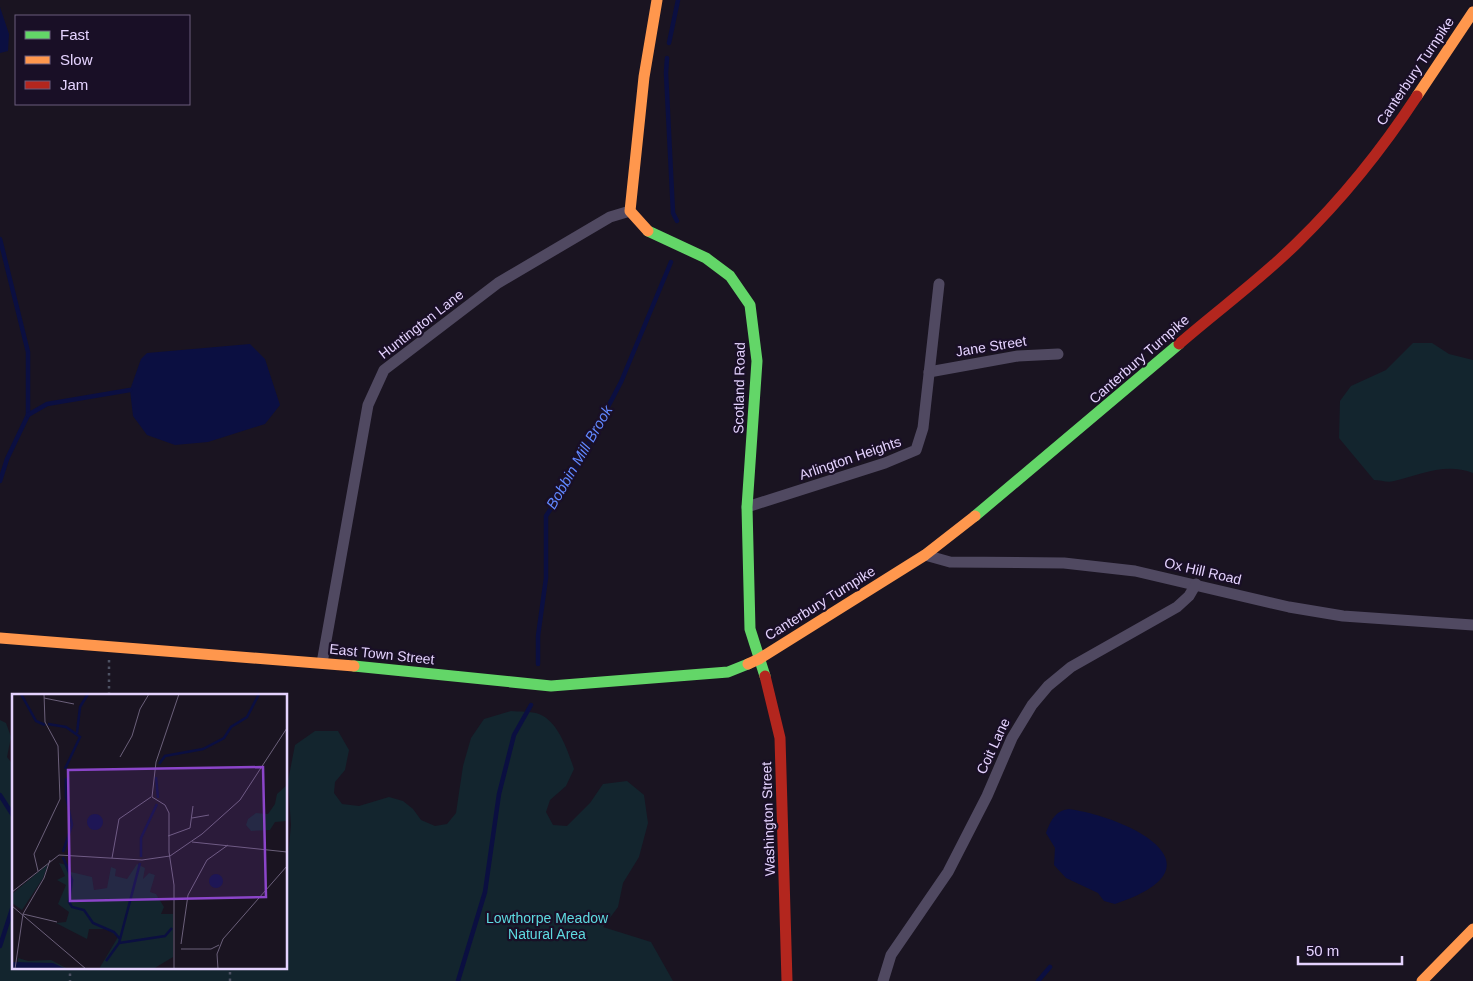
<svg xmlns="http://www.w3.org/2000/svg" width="1473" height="981" viewBox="0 0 1473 981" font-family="Arial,sans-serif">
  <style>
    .green { fill: #13252e }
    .water { fill: #0b0f41 }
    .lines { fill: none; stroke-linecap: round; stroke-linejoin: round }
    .stream { stroke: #0b0f41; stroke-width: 4.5 }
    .path { stroke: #4d5163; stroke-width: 2.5; stroke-dasharray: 2.5 4; stroke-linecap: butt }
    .street { stroke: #504961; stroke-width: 11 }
    .fast { stroke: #63d668; stroke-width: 11 }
    .slow { stroke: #ff974d; stroke-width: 11 }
    .jam { stroke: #b3261e; stroke-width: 11 }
    .labels { text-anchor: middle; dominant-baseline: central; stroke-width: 4.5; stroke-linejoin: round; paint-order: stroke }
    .street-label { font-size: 14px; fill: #e5d3ff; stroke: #190f26 }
    .park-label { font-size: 14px; fill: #5edbe1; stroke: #190f26 }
    .water-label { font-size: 15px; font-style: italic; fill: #6188ff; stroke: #190f26 }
    .inset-river { fill: none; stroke: #0b0f41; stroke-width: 2.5 }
    .inset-road { fill: none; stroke: #6b607a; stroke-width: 1 }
    .view { fill: #8b45c9; fill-opacity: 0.15; stroke: #8b45c9; stroke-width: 2.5 }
    .inset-edge { fill: none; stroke: #e5d3ff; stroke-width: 2.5 }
  </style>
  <rect width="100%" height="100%" fill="#1a1421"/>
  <g class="green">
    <path d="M1413 343H1432L1449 354 1473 360V473C1445 462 1420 475 1394 481 1388 483 1380 480 1374 480L1339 438 1340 401 1351 386 1386 370Z"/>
    <path d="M511 711C519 712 531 711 539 714 558 721 568 751 574 769L566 786 550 800 546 812 553 825 567 826 590 803 603 784 627 781 644 795 648 823 639 857 623 883 618 907 603 927 651 942 673 981H0V720L6 723 11 737 7 757 14 766V967H286V878L291 825 288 781 295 745 315 731H338L349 750 345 770 335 782 334 793 342 804 359 806 389 797 403 801 413 809 421 820 435 826 447 824 456 813 463 766 471 738 484 719Z"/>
  </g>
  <g class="water">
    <polygon points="0,7 9,34 8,51 0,53"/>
    <polygon points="250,344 265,359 280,405 265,424 208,442 175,445 147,435 133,416 130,390 141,359 147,353"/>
    <path d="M1069 809C1131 818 1228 867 1115 904L1104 901 1098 893 1066 878 1054 865 1055 848 1046 833C1051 820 1055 811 1069 809Z"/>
  </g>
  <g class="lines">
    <g class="stream">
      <polyline points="669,43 678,0"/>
      <polyline points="667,58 666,73 673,213 677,221"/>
      <polyline points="0,239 28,352 28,415 7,459 0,481"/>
      <polyline points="28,415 47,404 130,390"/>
      <polyline points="538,664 538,636 546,578 546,516 569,481 621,382 671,262"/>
      <polyline points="0,795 14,817"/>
      <polyline points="0,946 14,903"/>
      <polyline points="458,981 485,892 499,794 514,735 531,705"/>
      <polyline points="1038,981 1050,967"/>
    </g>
    <g class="path">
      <polyline points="109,660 109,695"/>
      <polyline points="70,967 70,981"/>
      <polyline points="230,981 230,967"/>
    </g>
    <g class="street">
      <polyline points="929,372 1018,356 1058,354"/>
      <polyline points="747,507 885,463 916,450 923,428 939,284"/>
      <polyline points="925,555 950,562 1064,563 1135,571 1289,607 1343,616 1473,625"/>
      <polyline points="322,663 368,405 384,370 498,283 610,217 630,211"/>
      <polyline points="883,981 891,955 948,872 987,796 1012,738 1032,705 1048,686 1071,667 1177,607 1189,596 1196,584"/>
    </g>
    <g class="fast">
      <polyline points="648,231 706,258 730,276 750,305 757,361 747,507 750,629 765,676"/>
      <polyline points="975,516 1179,344"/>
      <polyline points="354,666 551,686 728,672 748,664"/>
    </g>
    <g class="slow">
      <polyline points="1417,96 1473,12"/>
      <polyline points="648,231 630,211 644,77 657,0"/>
      <polyline points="0,638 354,666"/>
      <polyline points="748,664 759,659 925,555 975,516"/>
      <polyline points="1422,981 1473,929"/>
    </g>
    <g class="jam">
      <path d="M1179 344C1218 310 1261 279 1297 243 1342 199 1383 148 1417 96"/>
      <polyline points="765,676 780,738 787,981"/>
    </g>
  </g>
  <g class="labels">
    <g class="street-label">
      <text transform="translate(1415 71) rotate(-56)">Canterbury Turnpike</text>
      <text transform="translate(421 324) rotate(-38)">Huntington Lane</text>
      <text transform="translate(991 346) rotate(-9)">Jane Street</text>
      <text transform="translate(1139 359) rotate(-41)">Canterbury Turnpike</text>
      <text transform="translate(739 388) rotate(-89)">Scotland Road</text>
      <text transform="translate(850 458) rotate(-19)">Arlington Heights</text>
      <text transform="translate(1203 571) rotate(13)">Ox Hill Road</text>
      <text transform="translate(820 603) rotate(-32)">Canterbury Turnpike</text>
      <text transform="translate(382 654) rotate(6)">East Town Street</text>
      <text transform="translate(993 746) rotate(-65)">Coit Lane</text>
      <text transform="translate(768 819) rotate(-92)">Washington Street</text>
    </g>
    <g class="park-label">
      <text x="547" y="918">Lowthorpe Meadow<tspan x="547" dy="16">Natural Area</tspan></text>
    </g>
    <g class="water-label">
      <text transform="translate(579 457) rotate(-60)">Bobbin Mill Brook</text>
    </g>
  </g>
  <g transform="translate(12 694)">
    <rect width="275" height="275" fill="#1a1421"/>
    <path d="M275 91V127L263 128 258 136 239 137 234 131 236 125 244 119 256 120 263 110 265 100ZM47 169 58 172 59 178 80 183 82 196 95 194 99 173 104 175 103 182 115 185 125 170 133 174 131 185 137 179 143 181 138 198 144 200 152 213 149 220H161V263L141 275H87L106 243 96 235H77L75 245 44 229 54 228 57 218 46 210 54 191 45 186 53 182ZM36 170 31 184 10 216 0 209V200ZM6 264 16 267 39 266 56 275 34 269 10 270 6 268Z" fill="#13252e"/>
    <path d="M75 128a8 8 0 1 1 16 0a8 8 0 1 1-16 0ZM197 187a7 7 0 1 1 14 0a7 7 0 1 1-14 0ZM0 268 41 269 54 275H0Z" fill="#0b0f41"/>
    <path class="inset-river" d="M9 0 24 27 33 31M36 30 54 33 68 43 53 75M65 39 68 13 76 0M147 70 153 62 191 55 212 44 219 33 235 23 247 0M144 83 146 104M51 158 60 131 54 102V84M51 163 60 186 57 208 60 213 72 216 81 229 102 238 108 245M129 163V144L145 110M107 249 153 242 160 234M94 267 107 249 128 169"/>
    <path class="inset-road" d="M32 4 62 10M108 63 120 42 128 15 137 0M180 124 197 121M156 142 178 134 181 112M180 148 275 158M100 164 107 125 139 103M38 166 32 184 11 220 45 228M26 177 22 160 48 105 46 52 33 28 32 0M0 198 47 161 130 166 158 162 190 140 228 106 275 34M0 212 74 275M169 250 176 201 195 166 216 151M169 255H199L207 251M3 275 11 220M162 275V191L157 158V119L153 111 140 103 144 68 167 0M206 275 205 260 211 245 275 172"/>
    <path class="view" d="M251 73 254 203 58 207 56 76Z"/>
    <rect width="275" height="275" class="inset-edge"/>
  </g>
  <rect x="15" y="15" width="175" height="90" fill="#190f26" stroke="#6b5d7d"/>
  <rect x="25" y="31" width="25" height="8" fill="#63d668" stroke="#6b5d7d"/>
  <text x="60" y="40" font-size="15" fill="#e5d3ff">Fast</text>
  <rect x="25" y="56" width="25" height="8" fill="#ff974d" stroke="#6b5d7d"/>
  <text x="60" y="65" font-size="15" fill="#e5d3ff">Slow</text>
  <rect x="25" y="81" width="25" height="8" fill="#b3261e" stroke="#6b5d7d"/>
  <text x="60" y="90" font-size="15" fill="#e5d3ff">Jam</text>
  <path d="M1298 956v8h104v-8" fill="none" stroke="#e5d3ff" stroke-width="2.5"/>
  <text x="1306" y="956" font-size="15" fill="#e5d3ff" stroke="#190f26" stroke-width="4" paint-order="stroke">50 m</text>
</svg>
